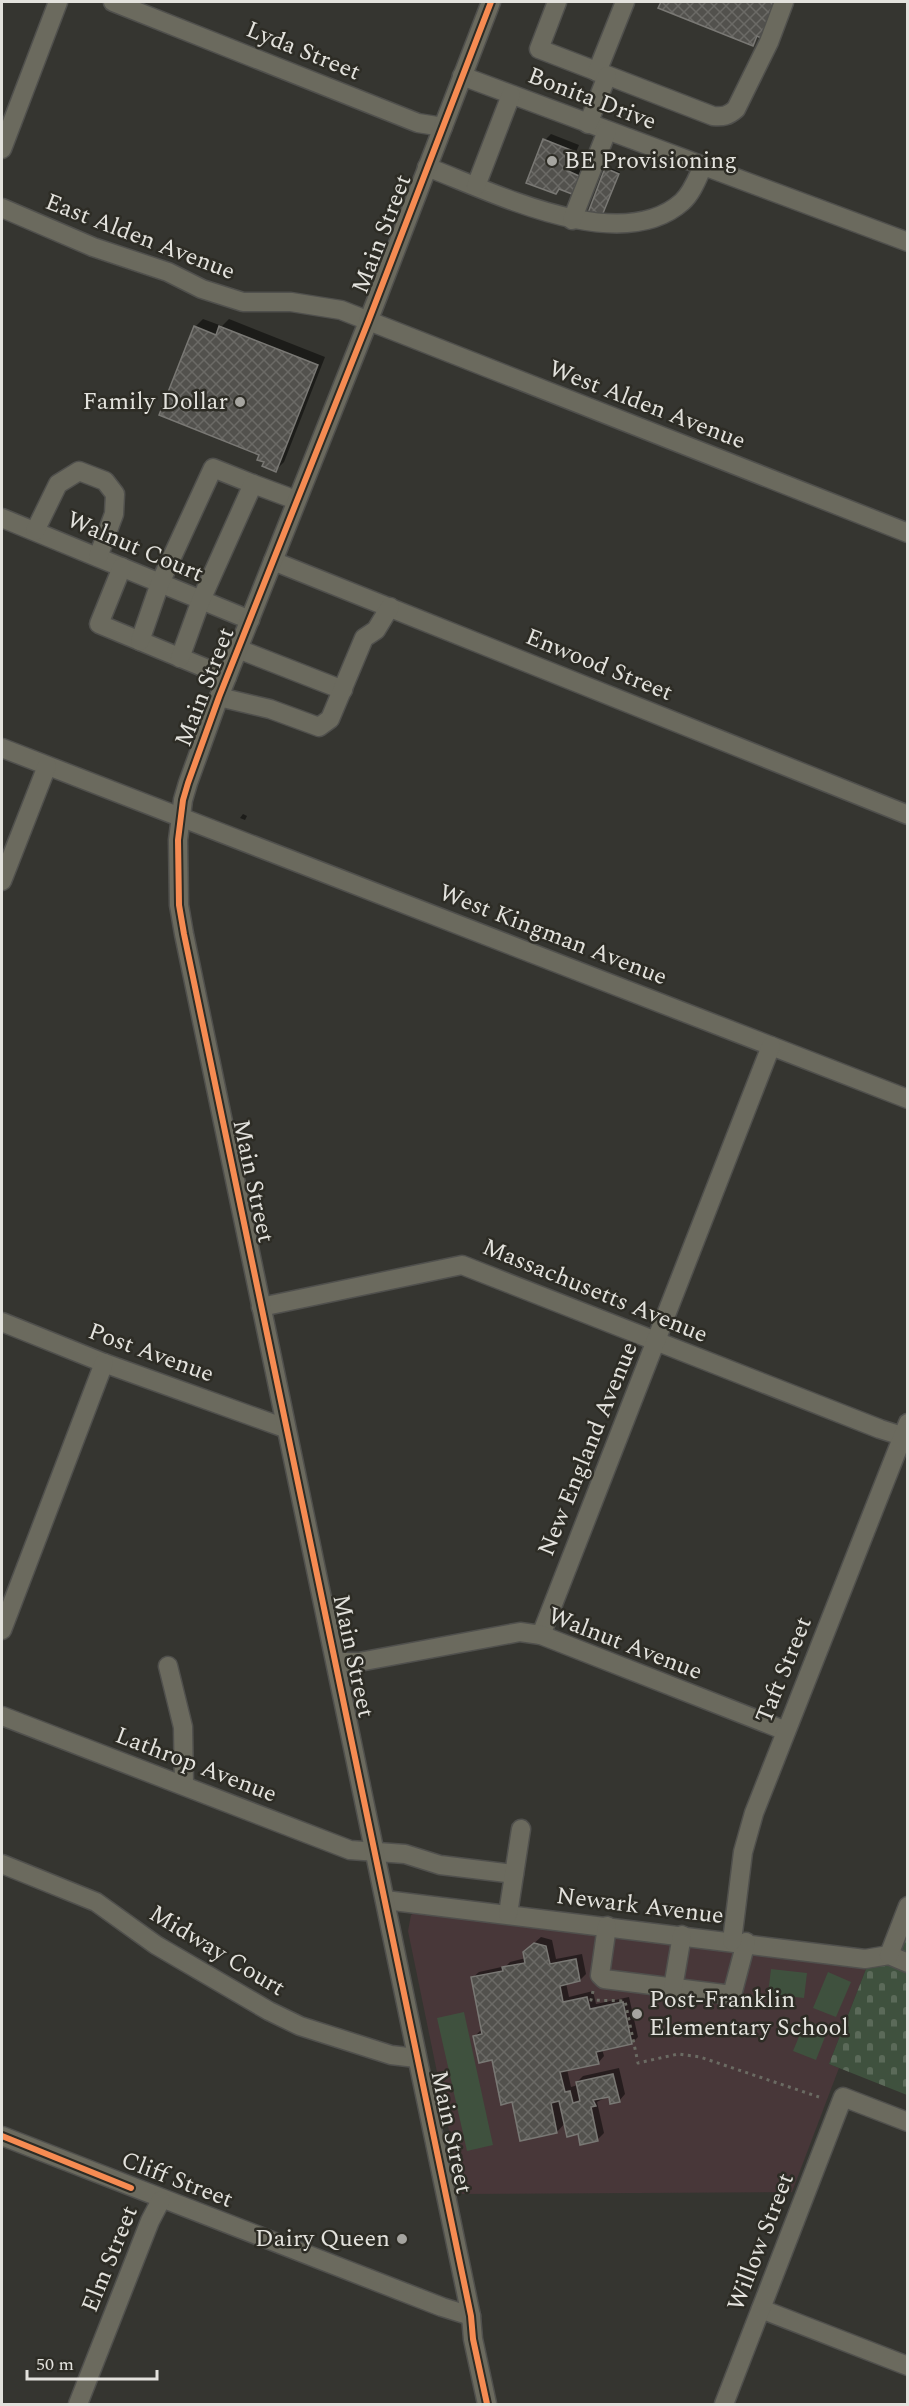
<svg xmlns="http://www.w3.org/2000/svg" width="909" height="2406" viewBox="0 0 909 2406" font-family="Spectral,serif">
  <style>
    .education { fill: #483739 }
    .green { fill: #3f513e }
    .cemetery { fill: url(#cemetery-stones) }
    .shadow { fill: #0007 }
    .building { fill: url(#building-cross-hatch); stroke: #797874; stroke-width: 1.5 }
    .lines { fill: none; stroke-linecap: round; stroke-linejoin: round }
    .minor-casing { stroke: #50504d; stroke-width: 21 }
    .path { stroke: #6b6b63; stroke-width: 3; stroke-dasharray: 3 4.5; stroke-linecap: butt }
    .minor { stroke: #6b6a5e; stroke-width: 18 }
    .cycleway-casing { stroke: #2d2c25; stroke-width: 10 }
    .cycleway { stroke: #f68b52; stroke-width: 6 }
    .poi-dot { fill: #a6a5a0; stroke: #2d2c25; stroke-width: 2 }
    .labels { text-anchor: middle; dominant-baseline: central; stroke-width: 5; stroke-linejoin: round; paint-order: stroke }
    .street-label { font-size: 24px; fill: #e3e2dd; stroke: #2d2c25 }
    .poi-label { font-size: 24px; fill: #e3e2dd; stroke: #2d2c25; text-anchor: start }
  </style>
  <defs>
    <pattern id="cemetery-stones" width="16" height="16" patternUnits="userSpaceOnUse" patternTransform="scale(1.5)"><rect width="16" height="16" fill="#3f513e"/><path d="M2 7V4a2 2 0 0 1 4 0v3zM10 15v-3a2 2 0 0 1 4 0v3z" fill="#5b6a59"/></pattern>
    <pattern id="building-cross-hatch" width="8" height="8" patternUnits="userSpaceOnUse" patternTransform="scale(1.5)"><rect width="8" height="8" fill="#52514d"/><path d="M0 0l8 8M0 8l8-8" fill="none" stroke="#6b6a66"/></pattern>
  </defs>
  <rect width="100%" height="100%" fill="#353530"/>
  <polygon class="education" points="420,1909 868,1964 829,2064 839,2068 792,2192 462,2194 408,1931 411,1915"/>
  <g class="green">
    <polygon points="771,1969 807,1973 804,1998 768,1994"/>
    <polygon points="828,1972 851,1982 836,2017 813,2008"/>
    <polygon points="464,2012 493,2145 467,2151 437,2018"/>
    <polygon points="806,2020 828,2029 816,2060 793,2051"/>
  </g>
  <polygon class="cemetery" points="907,1934 907,2095 829,2064 868,1964 895,1966"/>
  <g class="shadow">
    <polygon points="663,2 784,2 753,44 660,7"/>
    <polygon points="551,134 579,145 571,164 584,170 578,186 572,192 561,188 556,193 545,140"/>
    <polygon points="608,167 620,172 602,215 607,169"/>
    <polygon points="203,319 222,326 229,319 325,357 284,462 276,470 261,454 195,327"/>
    <polygon points="243,814 247,816 245,820 240,818"/>
    <polygon points="541,1937 552,1940 556,1959 582,1954 586,1974 580,1980 566,1983 569,1997 593,1991 596,2004 629,1997 638,2037 632,2043 602,2049 604,2056 598,2063 567,2069 571,2087 578,2085 577,2082 583,2076 619,2068 625,2094 619,2101 610,2095 597,2102 604,2133 598,2139 581,2143 579,2133 565,2123 557,2132 521,2139 513,2100 493,2058 475,2036 481,2030 472,1978 479,1972 506,1966 510,1962 526,1958 531,1946"/>
  </g>
  <g class="building">
    <polygon points="661,2 775,2 765,40 757,36 753,46 658,8"/>
    <polygon points="543,139 573,151 566,170 579,176 572,194 559,189 556,194 526,183"/>
    <polygon points="605,168 619,174 601,218 588,213"/>
    <polygon points="194,326 216,335 219,326 318,365 276,472 262,466 264,462 257,460 259,455 159,415"/>
    <polygon points="534,1943 546,1946 550,1964 576,1959 580,1981 560,1986 563,2002 587,1997 590,2009 623,2002 632,2044 596,2052 599,2064 560,2072 565,2092 570,2091 573,2103 580,2101 576,2082 613,2074 620,2102 610,2104 609,2097 593,2100 596,2106 591,2107 598,2141 580,2145 578,2134 567,2137 559,2101 551,2103 557,2133 520,2141 512,2102 501,2105 492,2060 479,2063 473,2036 482,2034 471,1977 503,1971 502,1967 525,1963 523,1952"/>
  </g>
  <g class="lines">
    <g class="minor-casing">
      <g id="minor">
        <polyline points="113,2 418,123 443,127"/>
        <path d="M557 2 539 49 713 116C723 117 728 116 736 109L769 42 784 2"/>
        <polyline points="597,72 625,2"/>
        <polyline points="462,76 908,242"/>
        <polyline points="588,124 607,76"/>
        <polyline points="2,149 58,2"/>
        <path d="M427 167C493 192 620 257 682 202 692 193 697 179 703 166"/>
        <polyline points="476,186 511,95"/>
        <polyline points="2,208 93,247 168,272 202,289 243,302 291,302 341,310 908,533"/>
        <polyline points="572,220 607,131"/>
        <polyline points="2,518 250,620"/>
        <polyline points="35,531 58,484 79,471 105,481 115,494 114,514 98,557"/>
        <polyline points="273,561 908,815"/>
        <polyline points="122,567 99,624 227,677"/>
        <polyline points="140,641 160,583 213,468 253,484"/>
        <polyline points="238,649 343,690"/>
        <polyline points="180,658 201,600 253,484 296,500"/>
        <polyline points="219,697 270,709 319,727 330,719 364,638 376,630 390,607"/>
        <polyline points="2,748 908,1099"/>
        <polyline points="2,881 47,766"/>
        <polyline points="261,1307 462,1265 880,1429 902,1436"/>
        <polyline points="2,1322 104,1363 285,1428"/>
        <polyline points="2,1630 104,1363"/>
        <polyline points="541,1635 771,1046"/>
        <polyline points="337,1662 359,1662 520,1632 541,1635 786,1731"/>
        <polyline points="168,1666 183,1727 184,1785"/>
        <polyline points="2,1716 350,1850 405,1854 440,1865 514,1874"/>
        <polyline points="2,1864 96,1902 156,1945 269,2011 300,2026 391,2055 416,2058"/>
        <polyline points="385,1900 865,1959 889,1955 908,1963"/>
        <polyline points="508,1914 521,1829"/>
        <polyline points="607,1926 600,1975 604,1979 732,1995 746,1942"/>
        <polyline points="732,1941 743,1852 754,1813 908,1423"/>
        <polyline points="889,1955 908,1906"/>
        <polyline points="673,1988 682,1935"/>
        <polyline points="2,2136 442,2307 471,2316"/>
        <polyline points="761,2309 908,2366"/>
        <polyline points="78,2404 150,2221 161,2200"/>
        <polyline points="487,2404 473,2339 471,2316 184,934 179,905 178,840 183,800 188,783 219,697 368,322 491,2"/>
        <polyline points="724,2404 843,2097 908,2122"/>
      </g>
    </g>
    <polyline class="path" points="593,1991 591,2000 625,2001 638,2063 678,2054 700,2057 819,2097"/>
    <use href="#minor" class="minor"/>
    <g class="cycleway-casing">
      <g id="cycleway">
        <polyline points="2,2136 131,2188"/>
        <polyline points="487,2404 473,2339 471,2316 184,934 179,905 178,840 183,800 188,783 219,697 368,322 491,2"/>
      </g>
    </g>
    <use href="#cycleway" class="cycleway"/>
  </g>
  <g class="poi-dot">
    <circle cx="552" cy="161" r="6"/>
    <circle cx="240" cy="402" r="6"/>
    <circle cx="637" cy="2014" r="6"/>
    <circle cx="402" cy="2239" r="6"/>
  </g>
  <g class="labels">
    <g class="street-label">
      <text transform="translate(303 51) rotate(22)">Lyda Street</text>
      <text transform="translate(592 99) rotate(21)">Bonita Drive</text>
      <text transform="translate(382 234) rotate(-69)">Main Street</text>
      <text transform="translate(140 237) rotate(21)">East Alden Avenue</text>
      <text transform="translate(647 405) rotate(21)">West Alden Avenue</text>
      <text transform="translate(135 547) rotate(23)">Walnut Court</text>
      <text transform="translate(599 665) rotate(22)">Enwood Street</text>
      <text transform="translate(205 687) rotate(-69)">Main Street</text>
      <text transform="translate(553 935) rotate(21)">West Kingman Avenue</text>
      <text transform="translate(253 1181) rotate(78)">Main Street</text>
      <text transform="translate(595 1291) rotate(22)">Massachusetts Avenue</text>
      <text transform="translate(151 1353) rotate(20)">Post Avenue</text>
      <text transform="translate(588 1449) rotate(-68)">New England Avenue</text>
      <text transform="translate(625 1644) rotate(21)">Walnut Avenue</text>
      <text transform="translate(353 1656) rotate(78)">Main Street</text>
      <text transform="translate(784 1670) rotate(-68)">Taft Street</text>
      <text transform="translate(196 1765) rotate(21)">Lathrop Avenue</text>
      <text transform="translate(640 1906) rotate(7)">Newark Avenue</text>
      <text transform="translate(217 1951) rotate(31)">Midway Court</text>
      <text transform="translate(451 2132) rotate(78)">Main Street</text>
      <text transform="translate(177 2180) rotate(21)">Cliff Street</text>
      <text transform="translate(761 2242) rotate(-69)">Willow Street</text>
      <text transform="translate(110 2259) rotate(-68)">Elm Street</text>
    </g>
    <g class="poi-label">
      <text x="564" y="161">BE Provisioning</text>
      <text x="228" y="402" text-anchor="end">Family Dollar</text>
      <text x="649" y="2000">Post-Franklin<tspan x="649" dy="28">Elementary School</tspan></text>
      <text x="390" y="2239" text-anchor="end">Dairy Queen</text>
    </g>
  </g>
  <rect width="909" height="2406" fill="none" stroke="#e3e2dd" stroke-width="6"/>
  <path d="M27 2370v9h130v-9" fill="none" stroke="#e3e2dd" stroke-width="3"/>
  <text x="36" y="2370" font-size="18" fill="#e3e2dd" stroke="#2d2c25" stroke-width="4.5" paint-order="stroke">50 m</text>
</svg>
